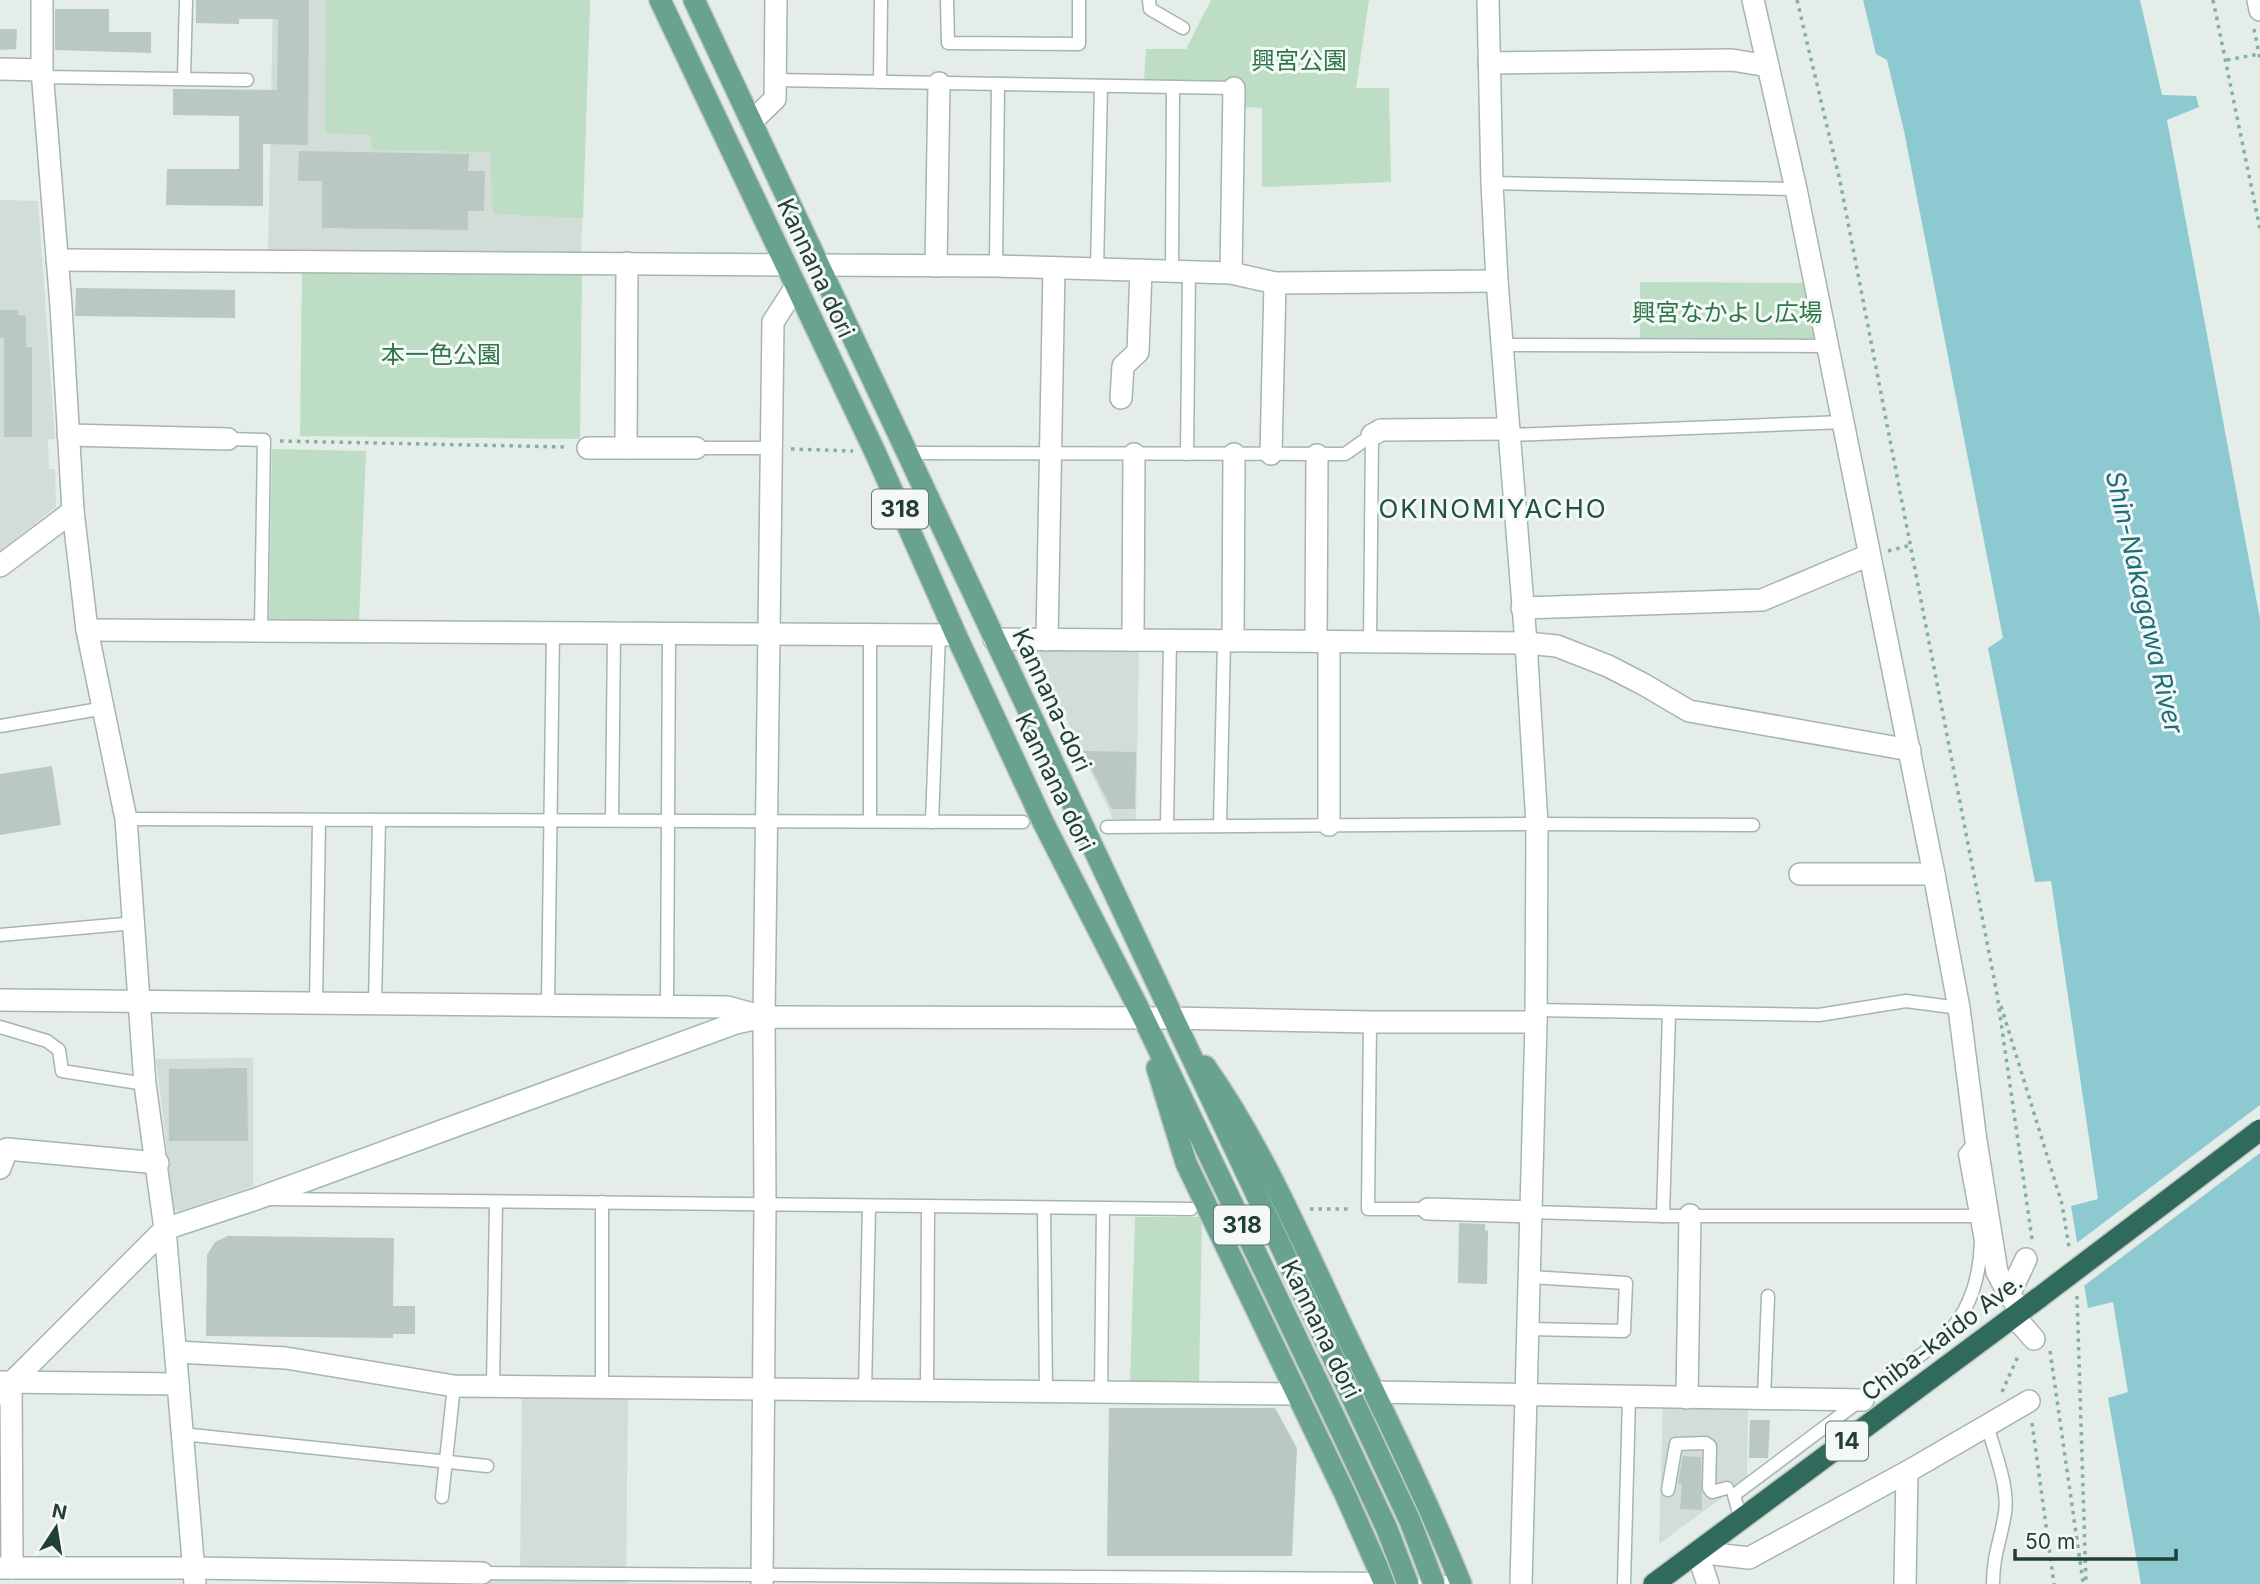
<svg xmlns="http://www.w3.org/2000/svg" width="2260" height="1584" viewBox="0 0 2260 1584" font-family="Inter,'Noto Sans JP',sans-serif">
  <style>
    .built { fill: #d2ddd7 }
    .green { fill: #bddec5 }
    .water { fill: #8dc9d1 }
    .pier { fill: #e4ede8 }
    .building { fill: #b9c8c1 }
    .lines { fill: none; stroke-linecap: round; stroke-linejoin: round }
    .lane-casing { stroke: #a6b5af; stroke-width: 15 }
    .street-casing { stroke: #a6b5af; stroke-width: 24 }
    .secondary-casing { stroke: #a2b9b0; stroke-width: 24 }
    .primary-casing { stroke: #c1c9c7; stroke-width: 24 }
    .highway-casing { stroke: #c1c9c7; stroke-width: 24 }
    .path { stroke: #84b0a1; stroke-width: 3.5; stroke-dasharray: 3.5 5; stroke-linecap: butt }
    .lane { stroke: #fff; stroke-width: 12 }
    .street { stroke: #fff; stroke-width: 21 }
    .secondary { stroke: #fff; stroke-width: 21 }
    .primary { stroke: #69a291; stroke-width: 21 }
    .highway { stroke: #2f6a5c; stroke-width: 21 }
    .primary-bridge-casing { stroke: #c1c9c7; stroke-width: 24; stroke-linecap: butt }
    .highway-bridge-casing { stroke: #c1c9c7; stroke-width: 24; stroke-linecap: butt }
    .primary-bridge { stroke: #69a291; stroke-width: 21 }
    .highway-bridge { stroke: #2f6a5c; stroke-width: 21 }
    .labels { text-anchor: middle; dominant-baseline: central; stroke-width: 6; stroke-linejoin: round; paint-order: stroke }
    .shield { fill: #f4f9f7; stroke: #627670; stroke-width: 2 }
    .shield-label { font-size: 23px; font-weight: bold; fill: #233e36 }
    .park-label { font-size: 24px; fill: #2e7547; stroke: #f4f9f7 }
    .street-label { font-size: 24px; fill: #233e36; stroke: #f4f9f7 }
    .neighbourhood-label { font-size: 26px; letter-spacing: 2px; fill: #1f5043; stroke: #f4f9f7 }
    .water-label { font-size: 26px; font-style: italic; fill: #1e6e7a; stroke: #f4f9f7 }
  </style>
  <rect width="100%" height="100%" fill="#e4ede8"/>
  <g class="built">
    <polygon points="273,0 590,0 581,256 268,253"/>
    <polygon points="0,200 38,201 55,439 48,439 49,469 55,469 56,507 0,551"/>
    <polygon points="1031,643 1139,645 1136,820 1113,819"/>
    <polygon points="253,1058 253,1186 180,1211 174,1209 156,1059"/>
    <polygon points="522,1397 628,1398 626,1583 705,1584 479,1584 479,1579 520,1580"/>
    <polygon points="1663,1404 1748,1404 1747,1479 1659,1544"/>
  </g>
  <g class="green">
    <polygon points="326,0 590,0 583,218 493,214 490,152 372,150 371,135 325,133"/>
    <polygon points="1211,0 1369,0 1356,88 1389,88 1391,182 1262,187 1262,108 1239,107 1240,86 1144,80 1146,49 1186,49"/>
    <polygon points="302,268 582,272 580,439 300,436"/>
    <polygon points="1640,282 1809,283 1820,342 1640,341"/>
    <polygon points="272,449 366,451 359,623 269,620"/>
    <polygon points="1135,1217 1202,1217 1199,1385 1130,1384"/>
  </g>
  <polygon class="water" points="1863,0 2140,0 2162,95 2196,96 2199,107 2167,120 2260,619 2260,1584 2141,1584 2108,1398 2128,1392 2113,1302 2088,1308 2071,1206 2098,1199 2051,881 2035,882 1988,648 2003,638 1904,131 1887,60 1876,54"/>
  <polygon class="pier" points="2260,1105 2260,1153 2081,1288 2074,1245"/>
  <g class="building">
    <polygon points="196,0 309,0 308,145 263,144 263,206 166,205 167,169 239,169 239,116 173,115 173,89 277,90 278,19 239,19 239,24 196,23"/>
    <polygon points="55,9 109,9 109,32 151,32 151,53 55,50"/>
    <polygon points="0,29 17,29 16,49 0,50"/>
    <polygon points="299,151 469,154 468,171 485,171 484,211 468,211 468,230 322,228 322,181 298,181"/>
    <polygon points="76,288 235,290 235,318 75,316"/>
    <polygon points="0,310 18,310 18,315 26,316 26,347 32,347 32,437 4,437 4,338 0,338"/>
    <polygon points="1082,751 1136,752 1135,809 1112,809"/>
    <polygon points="52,766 61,825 0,835 0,774"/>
    <polygon points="247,1068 248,1141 169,1141 169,1069"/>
    <polygon points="1459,1223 1485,1224 1485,1230 1488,1231 1487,1284 1458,1283"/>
    <polygon points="228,1236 394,1238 393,1306 415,1306 415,1334 393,1334 393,1338 206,1336 207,1255 215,1242"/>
    <polygon points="1109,1408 1275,1408 1297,1448 1292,1556 1107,1556"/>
    <polygon points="1750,1420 1770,1420 1768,1458 1749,1458"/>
    <polygon points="1683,1456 1701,1457 1702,1510 1680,1509 1682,1484 1678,1484"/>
  </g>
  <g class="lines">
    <g class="lane-casing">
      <g id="lane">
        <polyline points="947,0 948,43 1079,44 1079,0"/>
        <polyline points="1149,0 1150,9 1183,28"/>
        <polyline points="42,77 247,80"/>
        <polyline points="184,78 186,0"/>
        <polyline points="775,80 1234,88"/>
        <polyline points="880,82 881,0"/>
        <polyline points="1492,183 1796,189"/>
        <polyline points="996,266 998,84"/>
        <polyline points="1097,269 1101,86"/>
        <polyline points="1172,271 1173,87"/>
        <polyline points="1503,345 1827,346"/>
        <polyline points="1509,435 1844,422"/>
        <polyline points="228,439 264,440 261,631"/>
        <polyline points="696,448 771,448"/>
        <polyline points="906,453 1345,454 1372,435"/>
        <polyline points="1187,454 1189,271"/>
        <polyline points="1370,642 1372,435"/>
        <polyline points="0,726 105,708"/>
        <polyline points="126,819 1023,822"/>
        <polyline points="612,819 614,633"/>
        <polyline points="870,821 870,634"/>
        <polyline points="932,822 939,634"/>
        <polyline points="1167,826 1170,641"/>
        <polyline points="1220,826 1224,641"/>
        <polyline points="1107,827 1537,824 1753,825"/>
        <polyline points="0,935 135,923"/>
        <polyline points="316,1002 319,821"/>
        <polyline points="375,1002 379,821"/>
        <polyline points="548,1005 553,632"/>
        <polyline points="667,1007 669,633"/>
        <polyline points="1536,1010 1819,1015 1906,1001 1959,1008"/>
        <polyline points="1370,1022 1368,1209 1428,1209"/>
        <polyline points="0,1027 47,1041 59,1050 62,1071 145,1084"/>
        <polyline points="270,1199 1191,1209"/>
        <polyline points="1044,1208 1046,1392"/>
        <polyline points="1531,1212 1663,1216 1977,1216"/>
        <polyline points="1663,1216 1669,1013"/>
        <polyline points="1529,1329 1624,1331 1626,1283 1531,1277"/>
        <polyline points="493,1387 496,1202"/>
        <polyline points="602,1387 602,1202"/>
        <polyline points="865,1391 869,1207"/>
        <polyline points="927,1391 928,1207"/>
        <polyline points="1101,1393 1103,1208"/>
        <polyline points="1764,1399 1768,1296"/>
        <path d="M1987 1425C1994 1450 2009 1487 2005 1513 2001 1539 1993 1555 1993 1584"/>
        <polyline points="182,1434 487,1466"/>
        <polyline points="1668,1490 1676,1444 1706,1443 1710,1446 1709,1488 1712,1492 1727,1488"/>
        <polyline points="442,1497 454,1386"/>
        <path d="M1741 1520 1734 1495 1942 1339C1969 1314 1980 1278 1981 1241L1965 1154 1976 1141"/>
        <polyline points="482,1573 1383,1579 1461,1583"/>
        <polyline points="1624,1584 1629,1398"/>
      </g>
    </g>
    <g class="street-casing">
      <g id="street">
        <polyline points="42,0 42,70 61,306 73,511 87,630 126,819 145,1084 165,1229"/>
        <polyline points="1753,0 1796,189 1934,874 1959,1008 1976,1141 1997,1272 2009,1295 2021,1310"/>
        <polyline points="2258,0 2260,10"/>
        <polyline points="1489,63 1732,60 1768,66"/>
        <polyline points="0,69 42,70"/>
        <polyline points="751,122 775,99 776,0"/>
        <polyline points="57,260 784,265"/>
        <polyline points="818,265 996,266 1231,273 1275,283 1497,281"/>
        <polyline points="936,266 939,83"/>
        <polyline points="1231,273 1234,88"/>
        <polyline points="1121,398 1123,366 1138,352 1141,270"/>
        <polyline points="68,435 228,439"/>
        <polyline points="1372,435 1381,430 1509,429"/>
        <polyline points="588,448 696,448"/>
        <polyline points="626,448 627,263"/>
        <polyline points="1271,454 1275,283"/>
        <polyline points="0,566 73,511"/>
        <polyline points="1522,608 1762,600 1869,555"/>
        <polyline points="87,630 956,635"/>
        <polyline points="994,639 1526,643 1557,646 1608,666 1643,684 1689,711 1910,750"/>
        <polyline points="1047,640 1054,268"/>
        <polyline points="1133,640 1134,454"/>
        <polyline points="1233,641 1234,454"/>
        <polyline points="1316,641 1317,455"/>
        <polyline points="1329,825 1329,642"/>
        <polyline points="1800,874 1934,874"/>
        <polyline points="0,1000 727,1007 764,1017"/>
        <polyline points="1171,1018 1370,1022 1536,1022"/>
        <polyline points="0,1168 7,1149 158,1163"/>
        <polyline points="1428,1209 1531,1212"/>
        <polyline points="2009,1295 2026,1259"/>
        <polyline points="2014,1316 2034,1339"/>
        <polyline points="177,1352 286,1358 454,1386 1296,1394"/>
        <polyline points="0,1382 178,1384"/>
        <polyline points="11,1382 12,1568"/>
        <polyline points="1374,1392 1863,1400"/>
        <polyline points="1687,1398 1690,1215"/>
        <polyline points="0,1568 193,1568 482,1573"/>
        <polyline points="762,1584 765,1206 764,1017 773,322 795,288"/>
        <polyline points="1708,1584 1697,1552 1749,1558 1907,1472 2029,1401"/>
        <polyline points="1905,1584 1907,1472"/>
      </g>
    </g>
    <g class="secondary-casing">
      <g id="secondary">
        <polyline points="1488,0 1492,183 1497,281 1526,643 1537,824 1536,1022 1521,1584"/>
        <polyline points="165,1229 195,1584"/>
        <polyline points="0,1394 165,1229 256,1199 736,1023 764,1017 1171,1018"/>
      </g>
    </g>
    <g class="primary-casing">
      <g id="primary">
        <polyline points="660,0 875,452 956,635 1043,822 1143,1017 1342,1433"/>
        <polyline points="694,0 1364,1423"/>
        <path d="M1205 1066C1262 1147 1301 1239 1343 1328 1384 1413 1426 1497 1461 1584"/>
        <polyline points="1157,1068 1186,1163 1345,1494 1385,1584"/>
      </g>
    </g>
    <g class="highway-casing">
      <polyline id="highway" points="1654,1584 2040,1297"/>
    </g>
    <g class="path">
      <polyline points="1797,0 1840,181 1997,994 2032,1239"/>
      <polyline points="2213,0 2260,229"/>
      <polyline points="2254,29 2260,59"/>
      <polyline points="2227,60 2259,54"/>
      <polyline points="280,441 567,447"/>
      <polyline points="791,449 853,451"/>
      <polyline points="1888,551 1911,545"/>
      <polyline points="2001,1006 2062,1204 2069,1247"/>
      <polyline points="1310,1209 1351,1209"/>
      <polyline points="2077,1296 2086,1584"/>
      <polyline points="2050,1351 2083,1582"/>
      <polyline points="2002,1392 2019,1354"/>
      <polyline points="2032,1423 2054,1584"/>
    </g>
    <use href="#lane" class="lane"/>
    <use href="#street" class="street"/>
    <use href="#secondary" class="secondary"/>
    <use href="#primary" class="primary"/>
    <use href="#highway" class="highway"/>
    <g class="primary-bridge-casing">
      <g id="primary-bridge">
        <polyline points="1364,1423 1410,1521 1434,1584"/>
        <polyline points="1342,1433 1387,1529 1408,1584"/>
      </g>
    </g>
    <g class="highway-bridge-casing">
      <polyline id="highway-bridge" points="2040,1297 2260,1130"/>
    </g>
    <use href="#primary-bridge" class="primary-bridge"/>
    <use href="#highway-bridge" class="highway-bridge"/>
  </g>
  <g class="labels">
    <g class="shield">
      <rect x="872" y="489.5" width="56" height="39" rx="5"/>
      <rect x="1214" y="1205.5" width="56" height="39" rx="5"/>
      <rect x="1826" y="1421.5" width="42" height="39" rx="5"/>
    </g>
    <g class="shield-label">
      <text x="900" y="509">318</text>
      <text x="1242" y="1225">318</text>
      <text x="1847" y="1441">14</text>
    </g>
    <g class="park-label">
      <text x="1299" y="60">興宮公園</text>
      <text x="1727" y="312">興宮なかよし広場</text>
      <text x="441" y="354">本一色公園</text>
    </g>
    <g class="street-label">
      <text transform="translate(816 268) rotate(65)">Kannana dori</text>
      <text transform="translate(1052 700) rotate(65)">Kannana-dori</text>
      <text transform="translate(1055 782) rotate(64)">Kannana dori</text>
      <text transform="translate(1321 1329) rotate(64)">Kannana dori</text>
      <text transform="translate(1942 1337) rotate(-37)">Chiba-kaido Ave.</text>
    </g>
    <g class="neighbourhood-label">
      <text x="1493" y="508">OKINOMIYACHO</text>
    </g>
    <g class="water-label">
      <text transform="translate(2145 602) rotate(77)">Shin-Nakagawa River</text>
    </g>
  </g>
  <g transform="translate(56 1528) rotate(12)" stroke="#f4f9f7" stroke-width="5" paint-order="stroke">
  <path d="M0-5L12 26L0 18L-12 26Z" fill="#233e36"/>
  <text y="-10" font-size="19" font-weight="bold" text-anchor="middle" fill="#233e36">N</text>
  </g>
  <path d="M2015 1549v10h161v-10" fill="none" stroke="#233e36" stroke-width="3.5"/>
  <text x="2025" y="1549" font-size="21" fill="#233e36" stroke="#f4f9f7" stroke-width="5" paint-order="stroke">50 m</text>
</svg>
